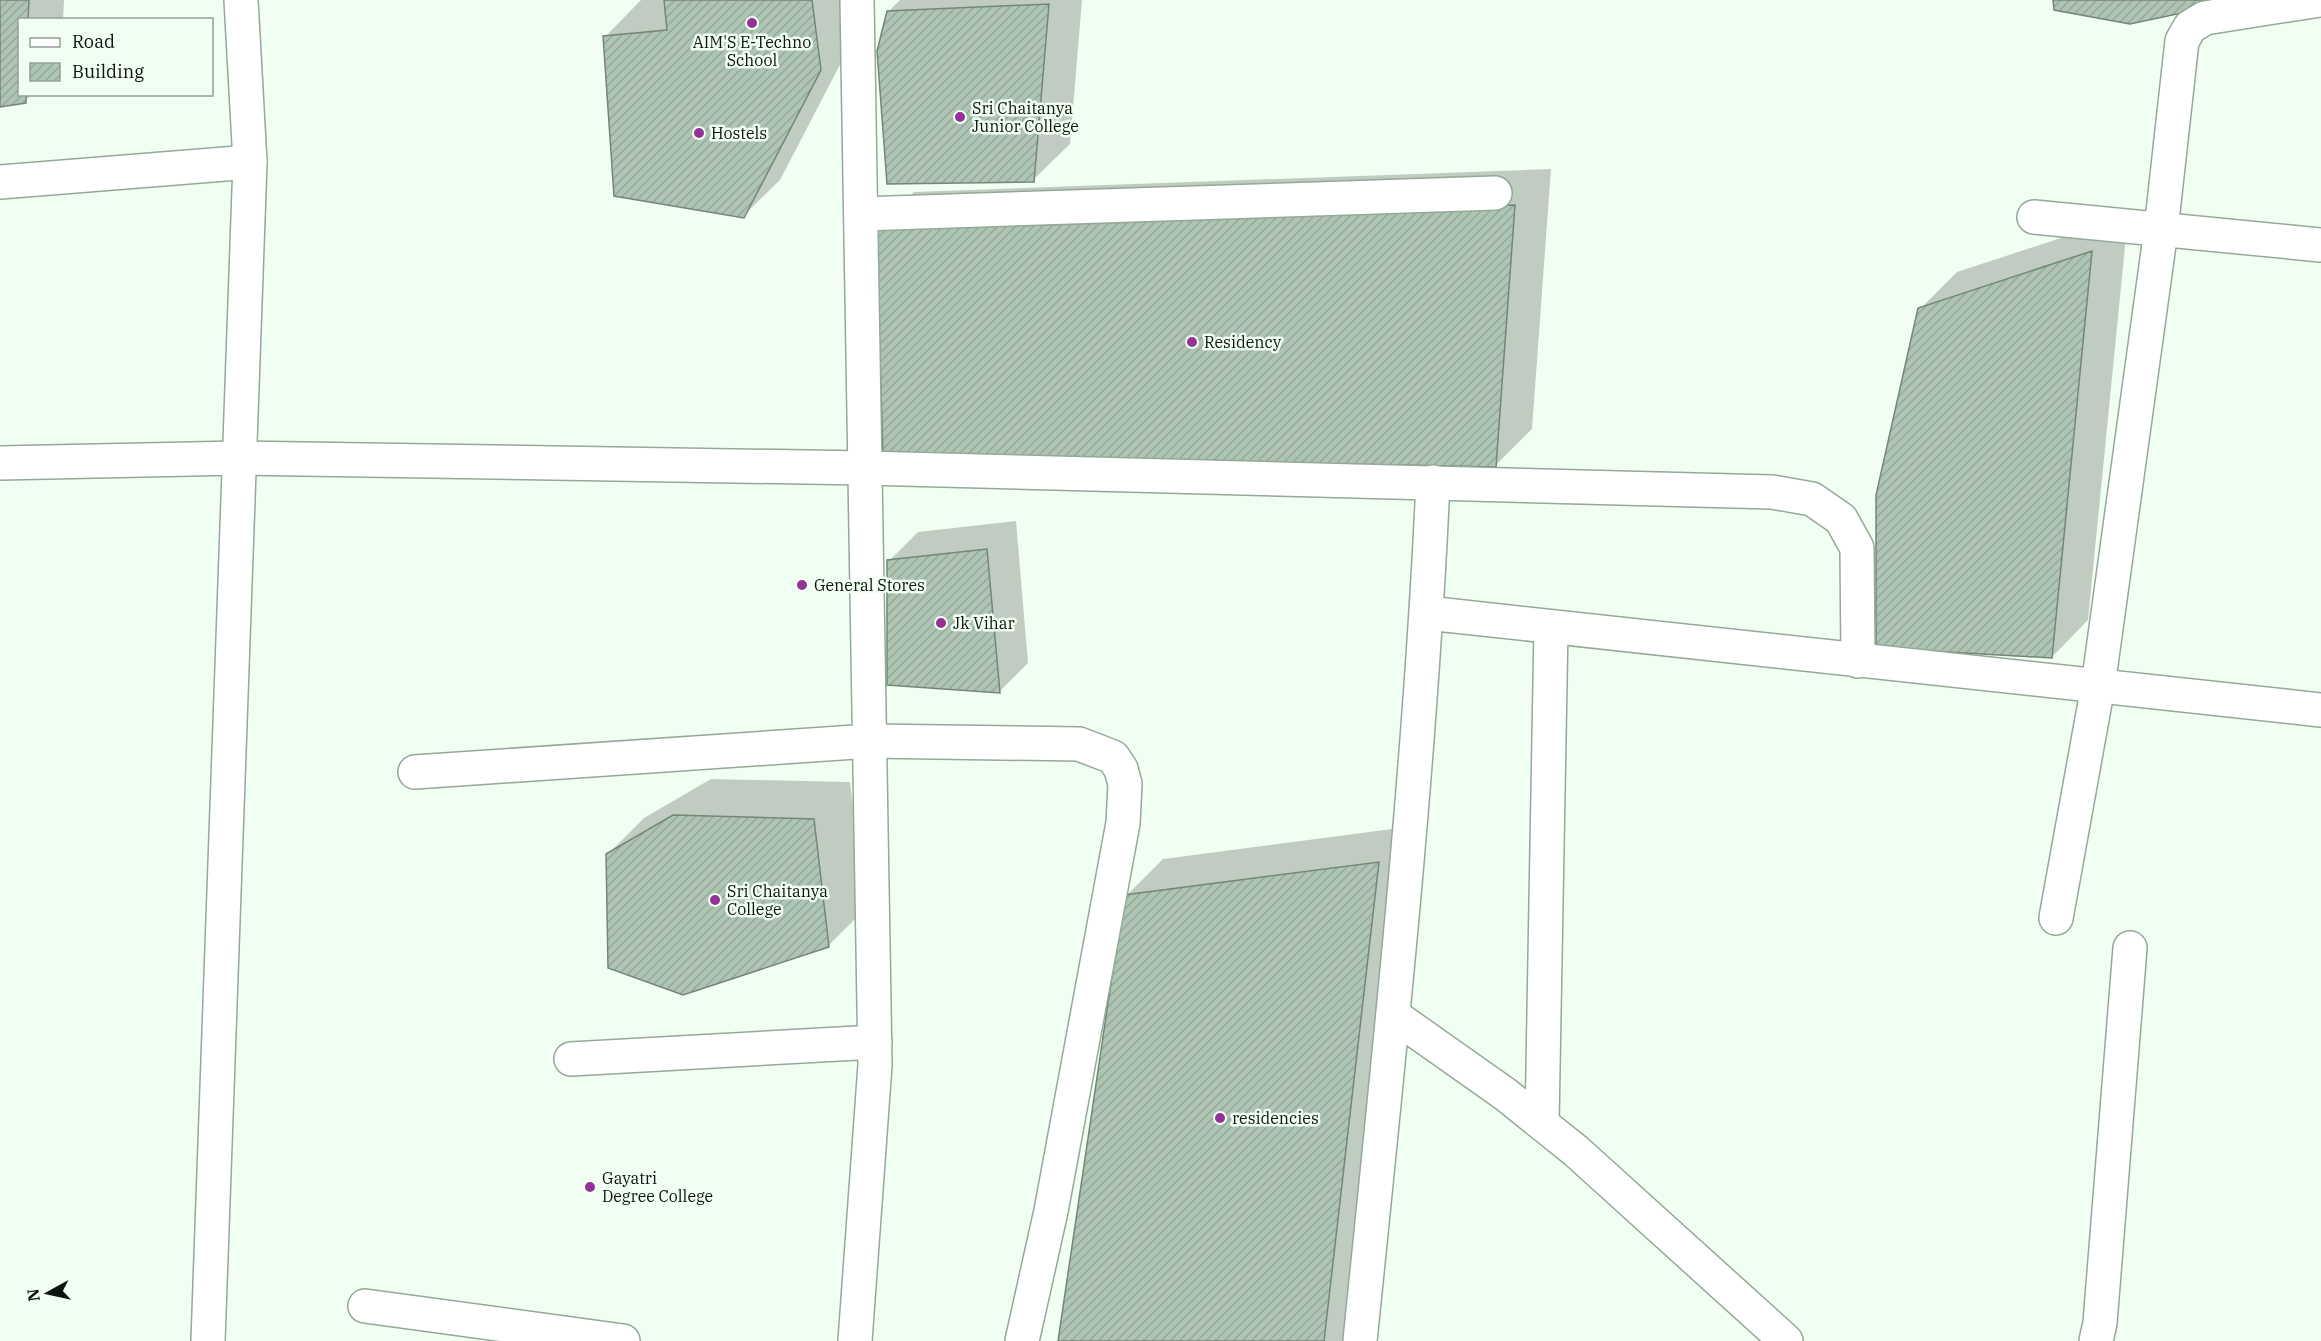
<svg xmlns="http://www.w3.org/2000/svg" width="2321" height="1341" viewBox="0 0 2321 1341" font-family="'IBM Plex Serif',serif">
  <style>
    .shadow { fill: #0003 }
    .building { fill: url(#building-hatch); stroke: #738777; stroke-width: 1.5 }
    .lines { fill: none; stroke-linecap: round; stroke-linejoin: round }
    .minor-casing { stroke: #94a998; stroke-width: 36 }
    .minor { stroke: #fff; stroke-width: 33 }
    .poi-dot { fill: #943298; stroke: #f1fff3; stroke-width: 2 }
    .labels { text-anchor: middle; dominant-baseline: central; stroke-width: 5; stroke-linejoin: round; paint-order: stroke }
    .poi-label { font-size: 16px; fill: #0c140d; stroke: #f1fff3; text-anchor: start }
  </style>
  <defs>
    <pattern id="building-hatch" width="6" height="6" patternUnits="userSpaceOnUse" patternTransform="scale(1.5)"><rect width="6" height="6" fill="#afc5b3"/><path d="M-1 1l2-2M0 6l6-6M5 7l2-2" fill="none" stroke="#95a899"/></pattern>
  </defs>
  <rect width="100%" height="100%" fill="#f1fff3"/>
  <g class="shadow">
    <polygon points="0,0 64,0 63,20 20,20 20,94 32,94 25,101 0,106"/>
    <polygon points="641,0 853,0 857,32 780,180 743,216 605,37"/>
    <polygon points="900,0 1082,0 1070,144 1033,180 888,12"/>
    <polygon points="1551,169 1532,429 1496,465 878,229 914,192"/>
    <polygon points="2128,216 2088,620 2052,657 1920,309 1957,272"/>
    <polygon points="1016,521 1028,663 999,692 889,561 918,532"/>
    <polygon points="711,779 850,782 865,909 828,946 607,855 644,818"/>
    <polygon points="1415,826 1356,1341 1060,1341 1126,896 1163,859"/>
  </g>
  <g class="building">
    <polygon points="0,0 29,0 28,20 20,20 20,94 26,94 26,103 0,107"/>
    <polygon points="664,0 812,0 821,70 744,218 614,196 603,36 667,30"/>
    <polygon points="2053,0 2243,0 2130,24 2054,10"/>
    <polygon points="1049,4 1034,182 887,184 877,51 887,11"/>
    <polygon points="1515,205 1496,467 883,455 876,228"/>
    <polygon points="2092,251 2052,658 1876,648 1876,495 1918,308"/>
    <polygon points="987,549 1000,693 887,685 887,560"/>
    <polygon points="673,815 814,819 829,947 683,995 608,968 606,854"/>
    <polygon points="1379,862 1324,1341 1058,1341 1124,895"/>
  </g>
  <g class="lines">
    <g class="minor-casing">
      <g id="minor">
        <polyline points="0,182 250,162"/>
        <polyline points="861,214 1495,193"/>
        <polyline points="2034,217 2321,245"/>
        <polyline points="0,463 239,458 865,468 1772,492 1812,499 1841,519 1857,548 1858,661"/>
        <polyline points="1427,613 2321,710"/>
        <polyline points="415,772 870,741 1079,744 1113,757 1121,769 1125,784 1123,823 1051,1211 1022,1341"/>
        <polyline points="2056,918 2098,686 2161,230 2182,41 2190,27 2205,18 2319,0"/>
        <polyline points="1393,1015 1505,1094 1576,1151 1786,1341"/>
        <polyline points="571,1059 875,1042"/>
        <polyline points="1542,1123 1551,627"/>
        <polyline points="365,1306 623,1341"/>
        <polyline points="208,1341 250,162 241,0"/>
        <polyline points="855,1341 875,1065 857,0"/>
        <path d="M1360 1341C1389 1055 1420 769 1433 482"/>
        <polyline points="2096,1341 2100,1323 2130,948"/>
      </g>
    </g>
    <use href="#minor" class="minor"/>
  </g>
  <g class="poi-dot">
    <circle cx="752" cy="23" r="6"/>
    <circle cx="960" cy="117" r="6"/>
    <circle cx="699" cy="133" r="6"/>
    <circle cx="1192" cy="342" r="6"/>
    <circle cx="802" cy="585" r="6"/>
    <circle cx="941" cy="623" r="6"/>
    <circle cx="715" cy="900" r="6"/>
    <circle cx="1220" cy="1118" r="6"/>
    <circle cx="590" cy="1187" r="6"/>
  </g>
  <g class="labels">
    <g class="poi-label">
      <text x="752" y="42" text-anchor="middle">AIM'S E-Techno<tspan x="752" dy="18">School</tspan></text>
      <text x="972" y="108">Sri Chaitanya<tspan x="972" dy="18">Junior College</tspan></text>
      <text x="711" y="133">Hostels</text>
      <text x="1204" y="342">Residency</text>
      <text x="814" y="585">General Stores</text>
      <text x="953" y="623">Jk Vihar</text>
      <text x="727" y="891">Sri Chaitanya<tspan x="727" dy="18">College</tspan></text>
      <text x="1232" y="1118">residencies</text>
      <text x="602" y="1178">Gayatri<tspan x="602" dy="18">Degree College</tspan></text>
    </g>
  </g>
  <rect x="18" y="18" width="195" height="78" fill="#f1fff3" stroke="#95a197" stroke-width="1.5"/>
  <rect x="30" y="38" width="30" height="9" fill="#ffffff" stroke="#95a197" stroke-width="1.5"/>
  <text x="72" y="48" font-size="18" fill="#0c140d">Road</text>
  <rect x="30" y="63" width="30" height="18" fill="url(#building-hatch)" stroke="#95a197" stroke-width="1.5"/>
  <text x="72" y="78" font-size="18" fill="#0c140d">Building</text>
  <g transform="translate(48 1293) rotate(262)" stroke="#f1fff3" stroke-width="4.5" paint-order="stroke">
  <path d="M0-4.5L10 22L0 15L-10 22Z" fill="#0c140d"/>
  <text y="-9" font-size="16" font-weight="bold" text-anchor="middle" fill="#0c140d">N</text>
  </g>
</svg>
